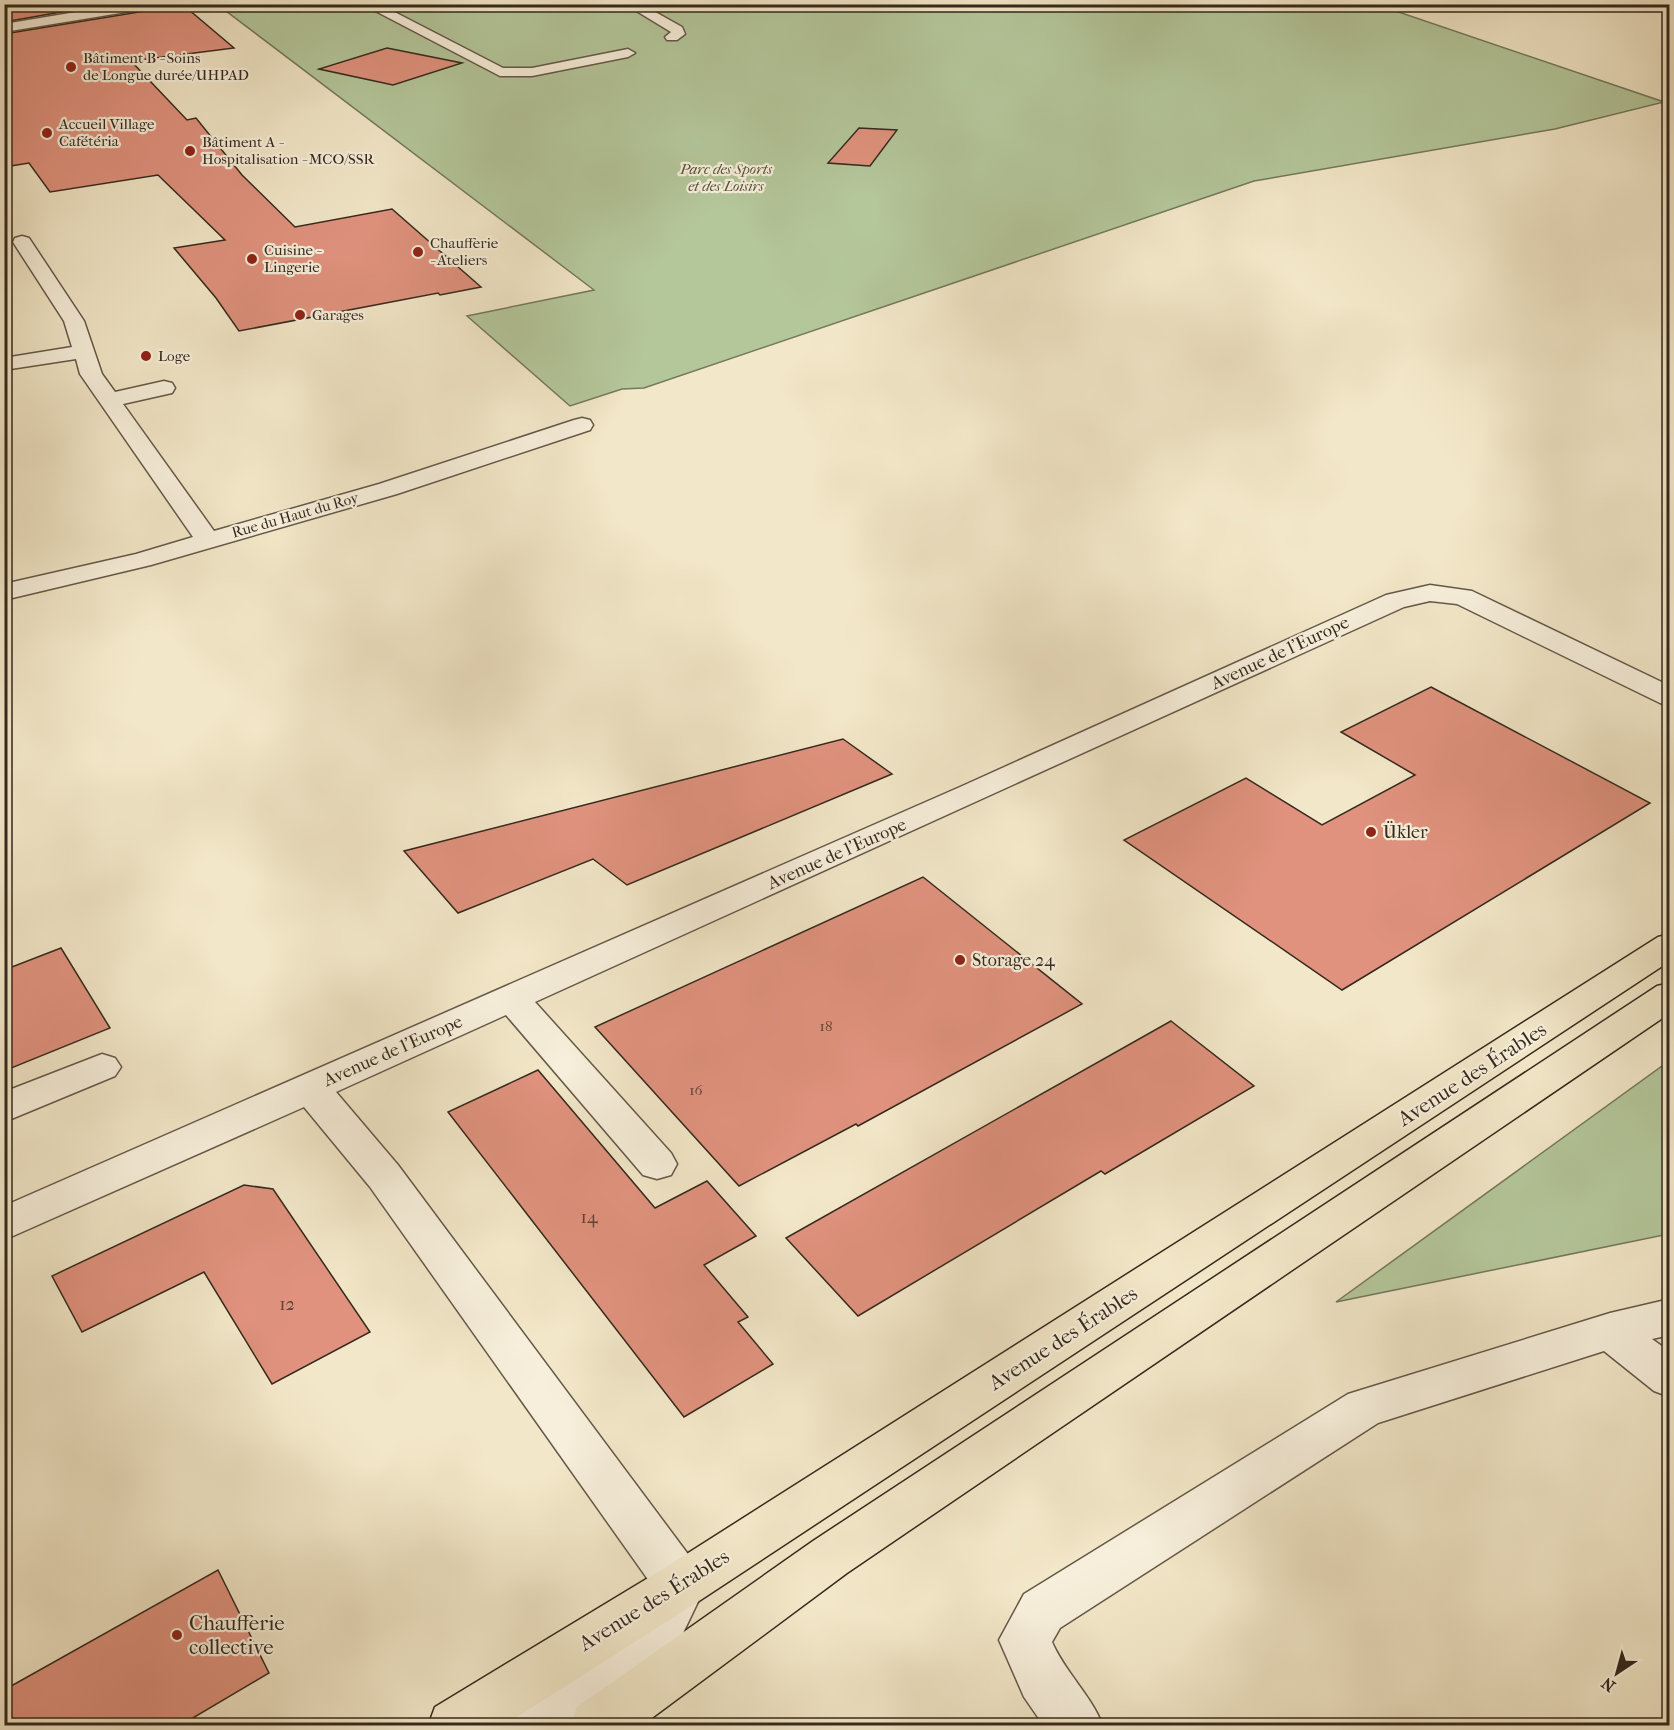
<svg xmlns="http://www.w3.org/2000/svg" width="1674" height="1730" viewBox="0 0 1674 1730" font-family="'IM FELL French Canon',serif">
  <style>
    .green { fill: #b4c79b; stroke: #74785c; stroke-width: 1.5 }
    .building { fill: #e0927e; stroke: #34291d; stroke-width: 1.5 }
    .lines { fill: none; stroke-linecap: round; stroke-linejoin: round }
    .minor-casing { stroke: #645848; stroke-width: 3 }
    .major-casing { stroke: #34291d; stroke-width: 3 }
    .minor { fill: #f7efdb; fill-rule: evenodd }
    .major { fill: #f2e7c8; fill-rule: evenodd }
    .poi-dot { fill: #8f2418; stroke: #f7efdb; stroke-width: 2 }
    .labels { text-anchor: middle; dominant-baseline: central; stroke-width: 4.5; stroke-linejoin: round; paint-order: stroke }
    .far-poi-label { font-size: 15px; fill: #34291d; stroke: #f7efdb; text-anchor: start }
    .far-park-label { font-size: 15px; font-style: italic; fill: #54503c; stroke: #f7efdb }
    .far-street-label { font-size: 15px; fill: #34291d; stroke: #f7efdb }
    .number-label { font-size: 15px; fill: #5f4335 }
    .street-label { font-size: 18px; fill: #34291d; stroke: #f7efdb }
    .poi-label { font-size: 18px; fill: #34291d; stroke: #f7efdb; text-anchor: start }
    .near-number-label { font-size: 18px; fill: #5f4335 }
    .near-street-label { font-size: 21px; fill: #34291d; stroke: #f7efdb }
    .near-poi-label { font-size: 21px; fill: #34291d; stroke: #f7efdb; text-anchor: start }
  </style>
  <rect width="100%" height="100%" fill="#f2e7c8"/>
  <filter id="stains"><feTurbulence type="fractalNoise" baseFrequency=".00333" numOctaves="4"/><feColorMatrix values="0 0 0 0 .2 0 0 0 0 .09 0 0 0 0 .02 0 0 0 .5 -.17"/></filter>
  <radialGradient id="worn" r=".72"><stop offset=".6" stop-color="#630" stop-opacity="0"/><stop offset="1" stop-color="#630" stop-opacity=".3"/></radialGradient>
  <g class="green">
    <polygon points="218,5 1378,5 1664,102 1555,129 1254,181 644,388 622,389 570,406 467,316 594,290"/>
    <polygon points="1669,1061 1669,1234 1336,1302"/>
  </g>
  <g class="building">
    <polygon points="44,4 107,4 4,22 4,12"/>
    <polygon points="159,4 182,4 234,48 131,61 187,120 196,118 242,175 295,227 392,209 481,287 440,295 438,293 239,331 216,298 174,248 225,240 158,175 50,192 29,163 4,167 4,34 151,10"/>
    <polygon points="387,48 462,63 393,85 319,69"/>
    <polygon points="859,128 897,130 870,166 828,163"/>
    <polygon points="1431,687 1650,803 1342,990 1124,840 1246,778 1322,825 1415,775 1341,732"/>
    <polygon points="843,739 892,774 627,885 593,859 458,913 404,851"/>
    <polygon points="923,877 1082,1004 858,1126 856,1124 739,1186 595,1027"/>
    <polygon points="61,948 110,1028 4,1071 4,970"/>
    <polygon points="1171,1021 1254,1086 1105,1174 1101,1171 858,1316 786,1238"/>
    <polygon points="538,1070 655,1208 707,1181 756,1236 704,1265 748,1317 738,1322 773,1364 684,1417 448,1112"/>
    <polygon points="244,1185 273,1189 370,1332 272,1384 204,1272 82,1332 52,1276"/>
    <polygon points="218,1570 269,1673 181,1725 4,1725 4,1690"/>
  </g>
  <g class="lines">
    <g class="minor-casing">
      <g id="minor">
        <polygon points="124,4 157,4 151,8 4,32 4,24"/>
        <polygon points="362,4 379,4 503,68 532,68 628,49 635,53 628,57 532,76 500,76"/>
        <polygon points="625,4 641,4 682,27 685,34 677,40 667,40 665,37 671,32"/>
        <polygon points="22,236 29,238 84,321 102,374 115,392 164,381 172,383 175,388 172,393 123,404 214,531 379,484 574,420 582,418 590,420 593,425 590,430 397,494 151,565 4,600 4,584 136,554 193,537 80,374 76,359 4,370 4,358 72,347 64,321 13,242 15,238"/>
        <polygon points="1430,585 1472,591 1670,686 1670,706 1660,703 1457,604 1430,601 1404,607 535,1002 671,1153 677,1164 671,1175 657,1179 643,1175 506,1015 336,1092 398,1165 699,1569 706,1585 674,1652 572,1726 507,1726 520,1699 638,1618 654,1588 370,1187 304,1107 4,1240 4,1206 960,787 1386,595"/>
        <polygon points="102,1054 115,1058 121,1067 115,1076 4,1122 4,1092"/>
        <path d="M1670 1299V1335L1652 1339 1670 1352V1397L1654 1391 1604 1351 1378 1423 1060 1628 1052 1642C1065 1672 1091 1695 1103 1726H1044L1024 1697 999 1640 1024 1594 1348 1394 1610 1313Z"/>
      </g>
    </g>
    <g class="major-casing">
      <g id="major">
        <polygon points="1670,934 1670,961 699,1601 503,1726 428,1726 435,1707 663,1569 1658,937"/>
        <polygon points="1670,983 1670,1013 847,1573 641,1726 570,1726 577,1707 813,1541 1657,986"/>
      </g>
    </g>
    <use href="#minor" class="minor"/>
    <use href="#major" class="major"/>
  </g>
  <g class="poi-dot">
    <circle cx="71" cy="67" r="6"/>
    <circle cx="47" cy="133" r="6"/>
    <circle cx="190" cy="151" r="6"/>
    <circle cx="418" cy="252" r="6"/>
    <circle cx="252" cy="259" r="6"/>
    <circle cx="300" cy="315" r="6"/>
    <circle cx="146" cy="356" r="6"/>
    <circle cx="1371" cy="832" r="6"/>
    <circle cx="960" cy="960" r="6"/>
    <circle cx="177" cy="1635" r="6"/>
  </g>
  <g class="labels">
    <g class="far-poi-label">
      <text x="83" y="58">Bâtiment B - Soins<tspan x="83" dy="17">de Longue durée/UHPAD</tspan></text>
      <text x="59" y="124">Accueil Village<tspan x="59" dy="17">Cafétéria</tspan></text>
      <text x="202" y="142">Bâtiment A -<tspan x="202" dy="17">Hospitalisation - MCO/SSR</tspan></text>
      <text x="430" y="243">Chaufferie<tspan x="430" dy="17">- Ateliers</tspan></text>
      <text x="264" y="250">Cuisine -<tspan x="264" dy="17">Lingerie</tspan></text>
      <text x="312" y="315">Garages</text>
      <text x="158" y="356">Loge</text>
    </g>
    <g class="far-park-label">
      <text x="726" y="169">Parc des Sports<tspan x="726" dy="17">et des Loisirs</tspan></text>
    </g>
    <g class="far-street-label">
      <text transform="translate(295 515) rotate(-16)">Rue du Haut du Roy</text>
    </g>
    <g class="number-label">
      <text x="826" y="1026">18</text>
      <text x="696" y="1090">16</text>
    </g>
    <g class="street-label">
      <text transform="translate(1280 653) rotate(-25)">Avenue de l'Europe</text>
      <text transform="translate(837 854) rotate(-24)">Avenue de l'Europe</text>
      <text transform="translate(393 1051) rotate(-24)">Avenue de l'Europe</text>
    </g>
    <g class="poi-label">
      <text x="1383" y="832">Ükler</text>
      <text x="972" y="960">Storage 24</text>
    </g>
    <g class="near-number-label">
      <text x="589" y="1217">14</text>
      <text x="287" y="1304">12</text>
    </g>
    <g class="near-street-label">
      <text transform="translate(1472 1074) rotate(-33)">Avenue des Érables</text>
      <text transform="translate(1063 1338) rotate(-33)">Avenue des Érables</text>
      <text transform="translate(654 1600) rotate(-32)">Avenue des Érables</text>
    </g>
    <g class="near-poi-label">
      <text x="189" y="1623">Chaufferie<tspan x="189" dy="24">collective</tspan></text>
    </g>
  </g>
  <rect width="1674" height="1730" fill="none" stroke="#f2e7c8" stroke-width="24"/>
  <rect x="6" y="6" width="1662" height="1718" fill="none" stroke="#34291d" stroke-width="3"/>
  <rect x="12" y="12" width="1650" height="1706" fill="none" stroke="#34291d" stroke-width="1.5"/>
  <g transform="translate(1617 1673) rotate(216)" stroke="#f7efdb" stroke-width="4.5" paint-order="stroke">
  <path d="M0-4.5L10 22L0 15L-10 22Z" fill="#34291d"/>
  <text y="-9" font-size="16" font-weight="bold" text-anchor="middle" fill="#34291d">N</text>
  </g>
  <rect width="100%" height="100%" filter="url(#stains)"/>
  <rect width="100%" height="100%" fill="url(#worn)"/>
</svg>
